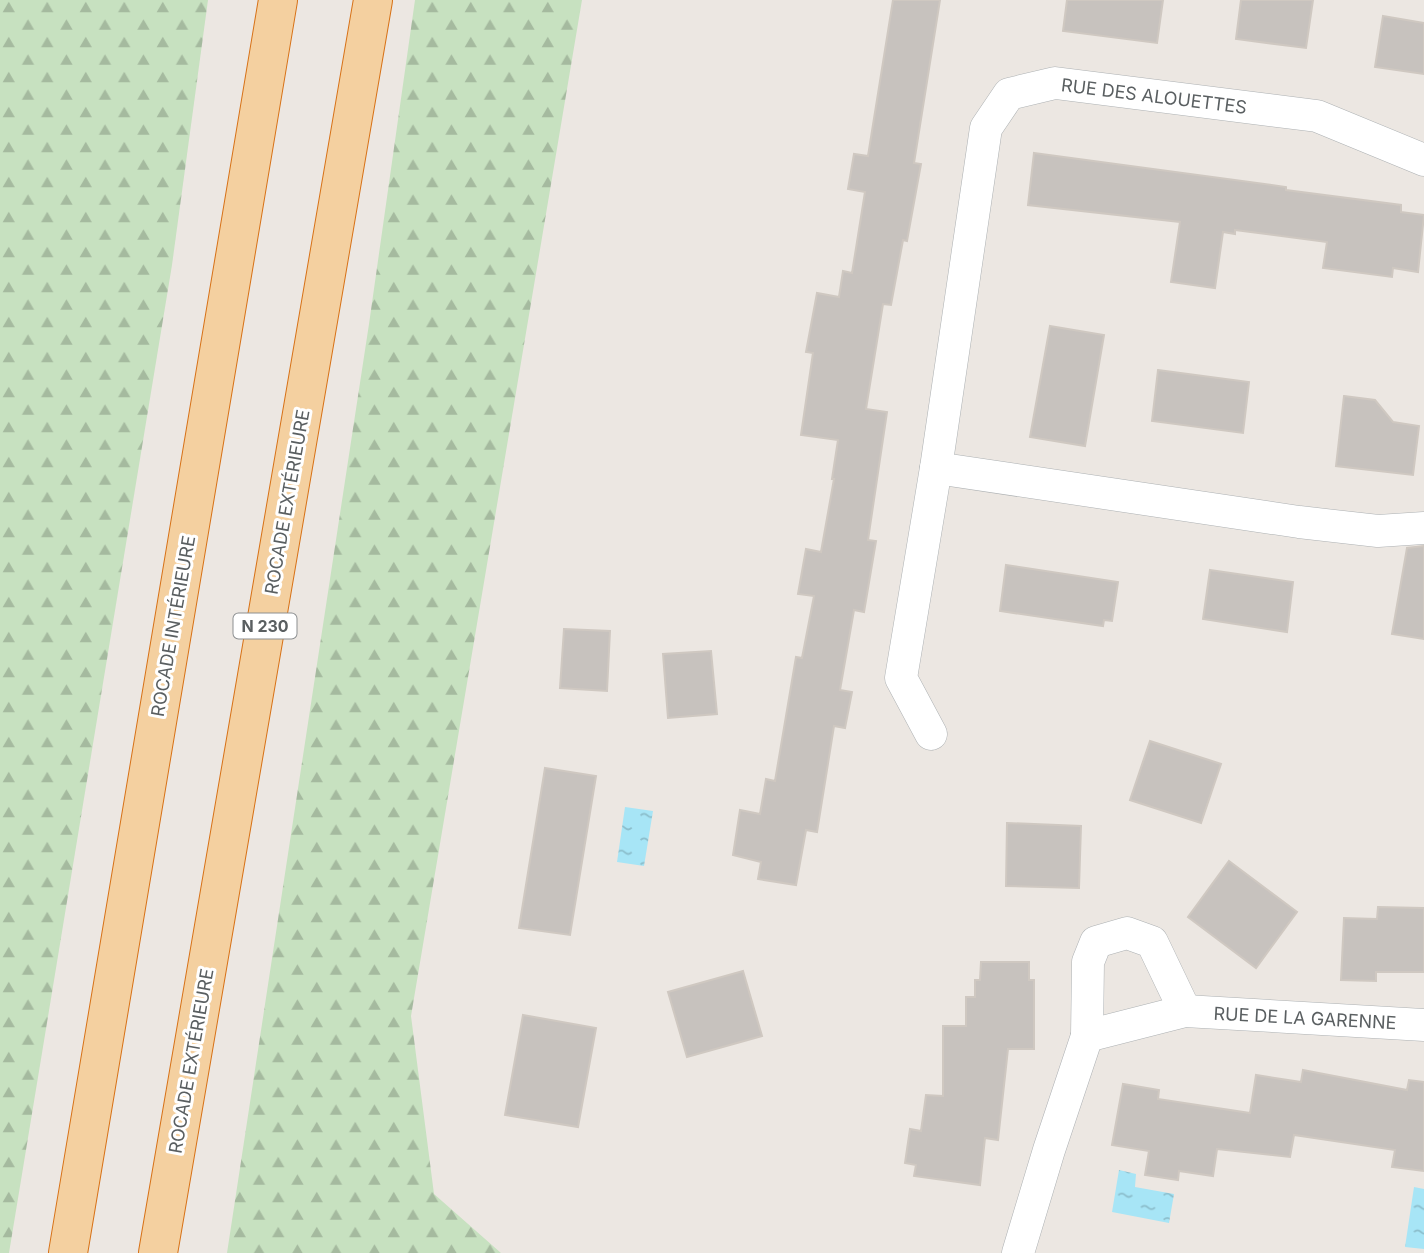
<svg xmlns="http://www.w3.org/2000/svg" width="1424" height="1253" viewBox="0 0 1424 1253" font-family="Inter,sans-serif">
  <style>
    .forest { fill: url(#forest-firs) }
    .water { fill: url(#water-ripples) }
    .building { fill: #c7c2be; stroke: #cfc8c1; stroke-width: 2 }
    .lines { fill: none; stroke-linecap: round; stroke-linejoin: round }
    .minor-casing { stroke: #adb1b3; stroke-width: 33 }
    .trunk-casing { stroke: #d77116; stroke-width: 40 }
    .minor { stroke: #fff; stroke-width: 32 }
    .trunk { stroke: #f4d0a0; stroke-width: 38 }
    .labels { text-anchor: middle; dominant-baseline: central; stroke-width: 6; stroke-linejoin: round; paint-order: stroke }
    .shield { fill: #fff; stroke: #8c8f90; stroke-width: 2 }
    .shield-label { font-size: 16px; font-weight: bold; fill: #5a5f61 }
    .street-label { font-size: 18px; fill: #5a5f61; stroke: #fff }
  </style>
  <defs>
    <pattern id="forest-firs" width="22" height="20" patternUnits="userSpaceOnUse" patternTransform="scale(1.75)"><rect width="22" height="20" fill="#c7e1c0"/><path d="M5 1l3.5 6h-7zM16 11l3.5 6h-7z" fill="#a5ba9f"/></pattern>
    <pattern id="water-ripples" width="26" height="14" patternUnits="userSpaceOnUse" patternTransform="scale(1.75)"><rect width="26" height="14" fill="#a7e5f6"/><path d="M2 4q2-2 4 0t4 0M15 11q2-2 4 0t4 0" fill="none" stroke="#8bbdcb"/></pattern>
  </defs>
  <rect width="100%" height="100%" fill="#ece7e2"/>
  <g class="forest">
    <polygon points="0,0 208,0 172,265 9,1253 0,1253"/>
    <polygon points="415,0 582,0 411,1016 434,1194 501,1253 227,1253 369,324"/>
  </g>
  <g class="water">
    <polygon points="625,807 653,811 644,866 617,862"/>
    <polygon points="1119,1170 1136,1174 1135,1187 1174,1194 1169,1223 1112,1212"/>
    <polygon points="1414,1187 1424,1189 1424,1249 1405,1247"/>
  </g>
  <g class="building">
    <polygon points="893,0 940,0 914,163 921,164 907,241 903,240 891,305 883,304 866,409 887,412 868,540 876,541 864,612 854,610 840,690 852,692 845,728 834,726 817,832 806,830 796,885 758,879 761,862 733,855 740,810 760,814 766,779 775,781 796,657 802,658 814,596 798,594 806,549 821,552 834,479 832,479 838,440 801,435 813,353 806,352 817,293 839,297 843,271 852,273 865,192 848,189 854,154 868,156"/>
    <polygon points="1067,0 1163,0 1157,43 1063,31"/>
    <polygon points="1241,0 1313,0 1306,48 1236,39"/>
    <polygon points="1383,16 1424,23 1424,74 1375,67"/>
    <polygon points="1034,153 1286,187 1286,190 1401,205 1401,212 1424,215 1418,272 1393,268 1392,277 1323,268 1327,242 1235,230 1235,234 1223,232 1215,288 1171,282 1180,222 1028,205"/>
    <polygon points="1050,326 1104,335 1085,446 1030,437"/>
    <polygon points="1158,370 1249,382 1243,433 1152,421"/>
    <polygon points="1344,396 1375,400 1393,422 1419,426 1413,475 1336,466"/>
    <polygon points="1424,546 1424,639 1392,634 1407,548"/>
    <polygon points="1006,565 1118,582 1112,621 1104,620 1103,626 1000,611"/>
    <polygon points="1210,570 1293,582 1287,632 1203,619"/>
    <polygon points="564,629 610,631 607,691 560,688"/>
    <polygon points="711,651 717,714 668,718 663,654"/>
    <polygon points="1150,741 1221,764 1201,823 1130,800"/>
    <polygon points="545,768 596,776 570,935 519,928"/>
    <polygon points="1007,823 1081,826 1079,888 1006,886"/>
    <polygon points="1229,861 1297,912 1256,968 1188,917"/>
    <polygon points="1378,907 1424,908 1424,972 1376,972 1376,981 1341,980 1344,918 1377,919"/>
    <polygon points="981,962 1029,962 1029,980 1034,980 1034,1049 1008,1049 998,1140 985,1138 980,1185 914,1176 916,1165 905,1163 910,1129 921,1131 926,1095 943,1096 943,1026 966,1026 966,997 975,997 975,980 980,980"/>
    <polygon points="743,971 762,1036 687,1057 668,992"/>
    <polygon points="523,1015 596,1028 578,1127 505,1115"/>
    <polygon points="1303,1070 1407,1090 1409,1080 1424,1082 1424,1171 1392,1167 1395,1150 1294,1135 1290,1157 1217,1149 1213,1176 1179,1171 1178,1180 1145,1175 1149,1151 1112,1145 1123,1084 1159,1090 1158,1099 1250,1113 1256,1075 1301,1082"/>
  </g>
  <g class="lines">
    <g class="minor-casing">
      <g id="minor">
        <polyline points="1424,160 1317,116 1055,83 1009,94 986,128 936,468 1299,522 1378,531 1424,528"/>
        <polyline points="931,734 901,678 936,468"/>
        <polyline points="1087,1036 1088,962 1096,942 1127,933 1152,942 1185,1011"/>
        <polyline points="1018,1253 1049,1150 1087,1036 1185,1011 1424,1025"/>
      </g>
    </g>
    <g class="trunk-casing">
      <g id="trunk">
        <polyline points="68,1253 278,0"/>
        <polyline points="158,1253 373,0"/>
      </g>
    </g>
    <use href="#minor" class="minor"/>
    <use href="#trunk" class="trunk"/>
  </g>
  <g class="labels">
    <rect class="shield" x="233.5" y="613.5" width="63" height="25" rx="5"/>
    <g class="shield-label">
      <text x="265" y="626">N 230</text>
    </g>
    <g class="street-label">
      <text transform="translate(1154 96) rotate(7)">RUE DES ALOUETTES</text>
      <text transform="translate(287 502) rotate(-80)">ROCADE EXTÉRIEURE</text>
      <text transform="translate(173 626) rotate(-80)">ROCADE INTÉRIEURE</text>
      <text transform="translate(1305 1018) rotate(3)">RUE DE LA GARENNE</text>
      <text transform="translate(191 1061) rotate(-80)">ROCADE EXTÉRIEURE</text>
    </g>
  </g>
</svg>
